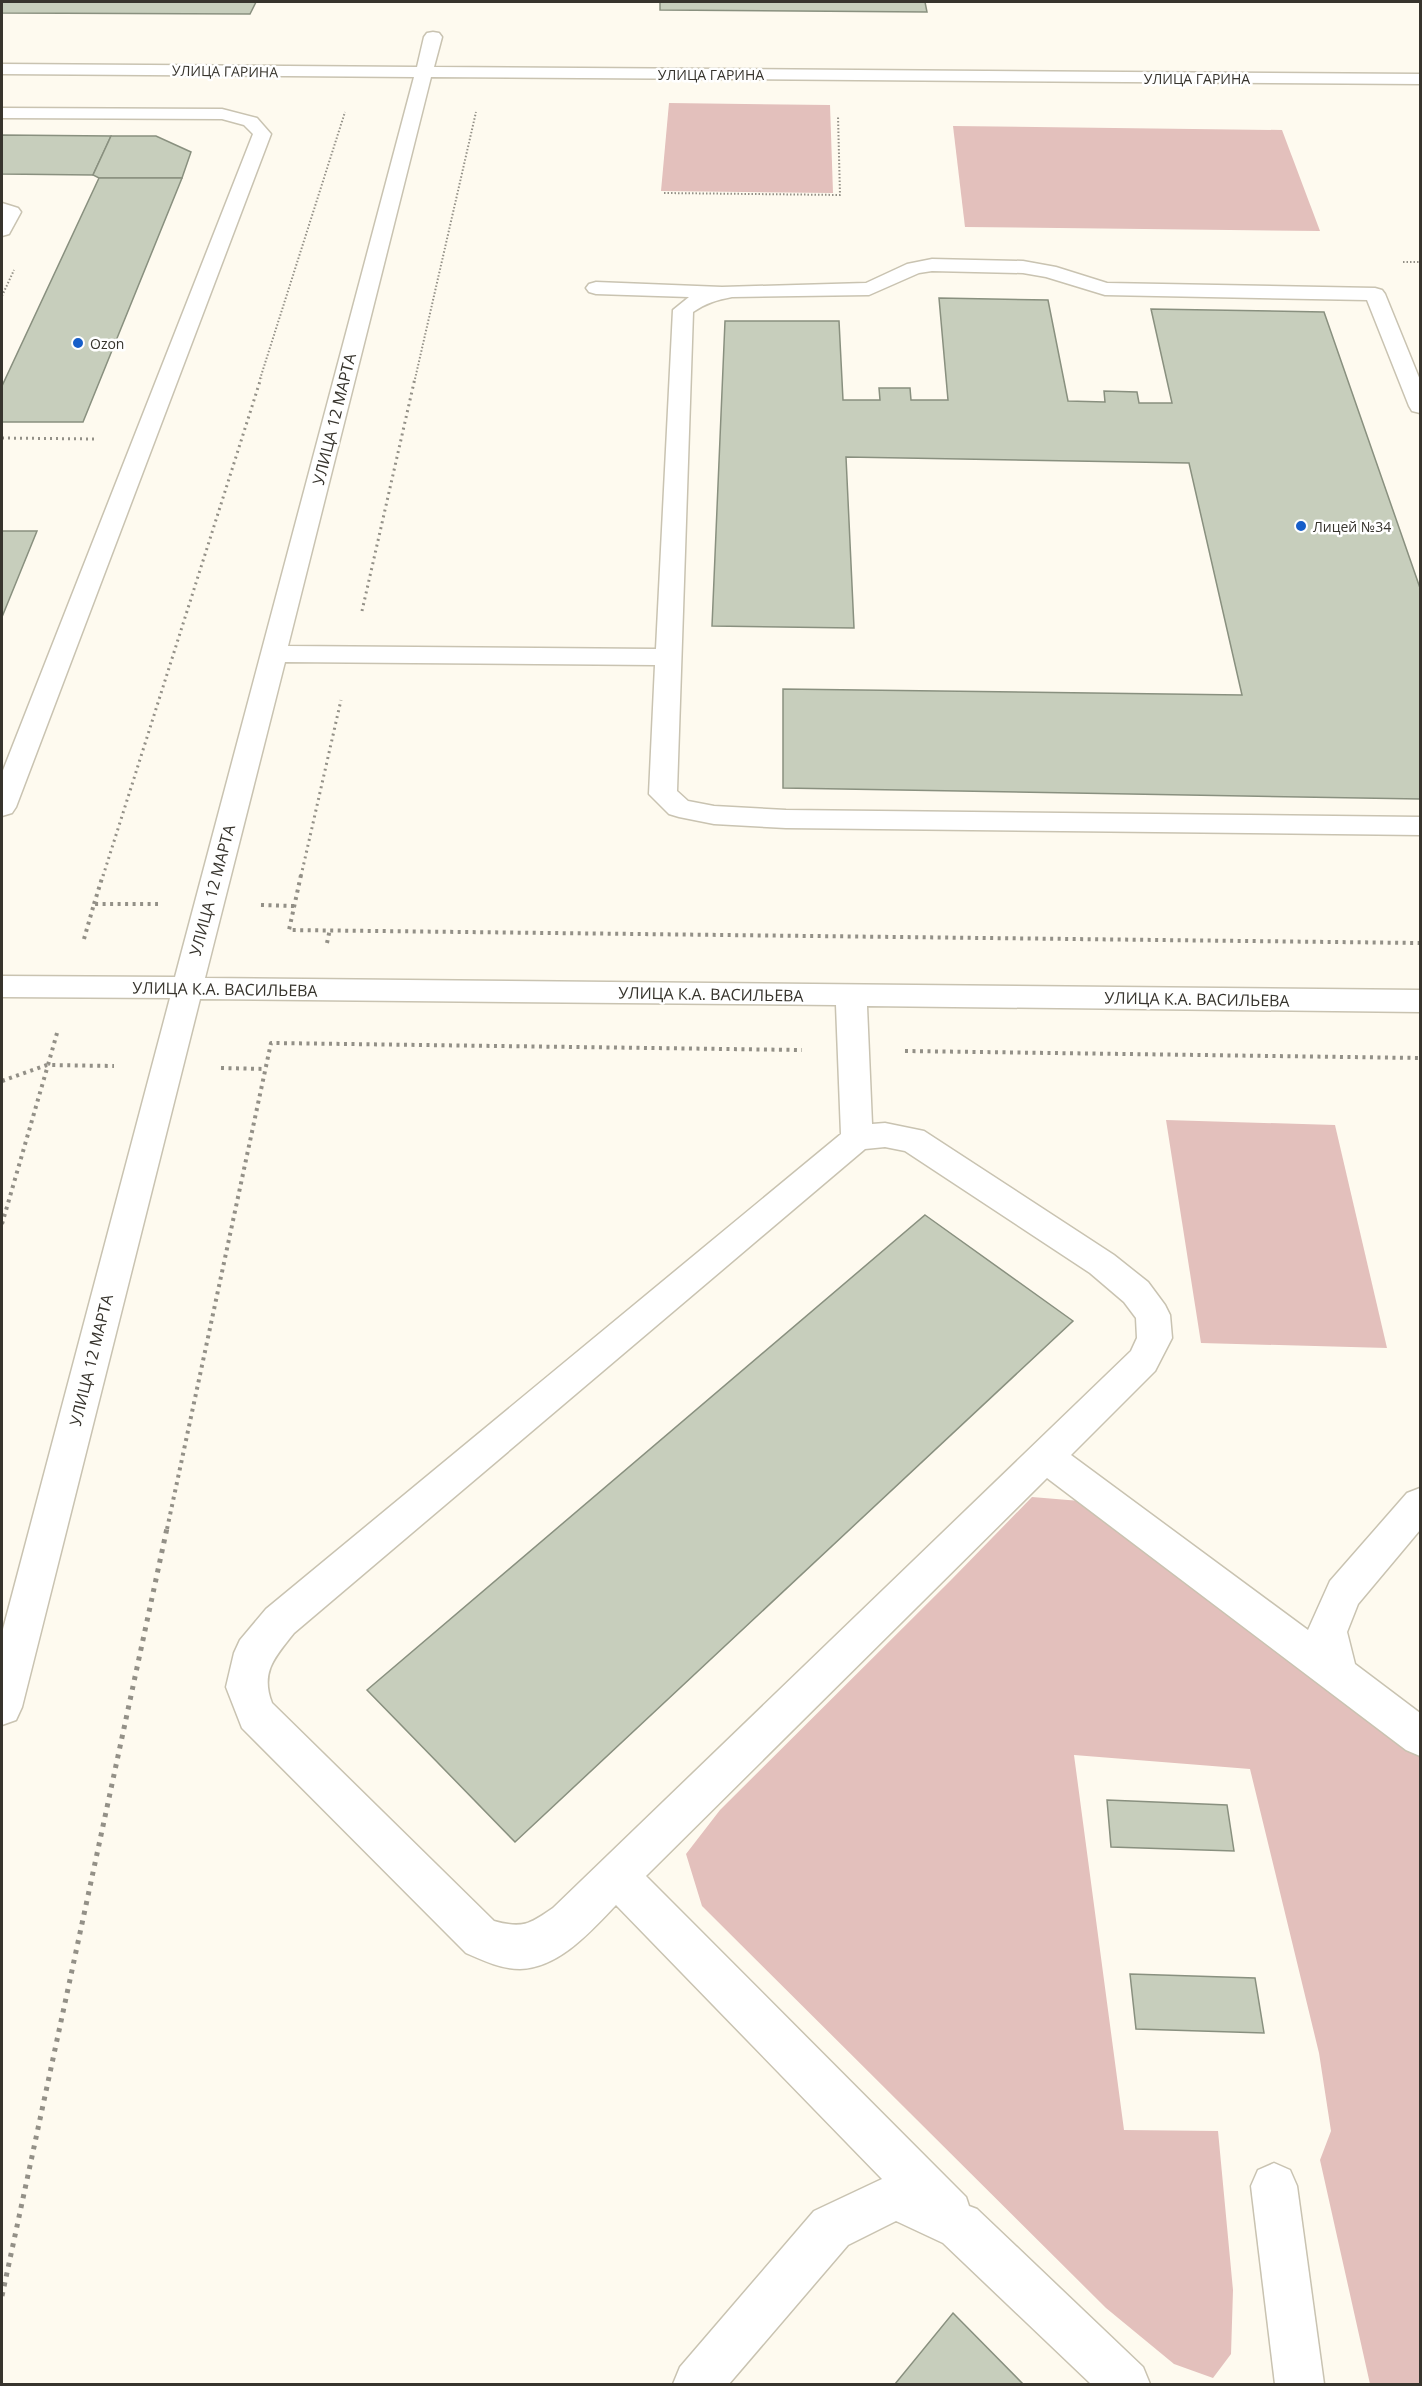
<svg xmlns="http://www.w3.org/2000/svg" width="1422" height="2386" viewBox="0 0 1422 2386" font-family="'Open Sans',sans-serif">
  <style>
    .green { fill: #e3c0bc }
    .building { fill: #c7cebc; stroke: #89907f; stroke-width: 1.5 }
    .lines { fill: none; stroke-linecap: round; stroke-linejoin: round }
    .minor-casing { stroke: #c9c3b1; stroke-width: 3 }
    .path-far3 { stroke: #939087; stroke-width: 2; stroke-dasharray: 1.5 2; stroke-linecap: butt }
    .path-far2 { stroke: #939087; stroke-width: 3; stroke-dasharray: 2 4; stroke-linecap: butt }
    .path-far1 { stroke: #939087; stroke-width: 4; stroke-dasharray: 3 4.5; stroke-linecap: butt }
    .path { stroke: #939087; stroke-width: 5; stroke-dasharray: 4 6; stroke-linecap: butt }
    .minor { fill: #fff; fill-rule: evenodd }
    .poi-dot { fill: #165ec9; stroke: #fff; stroke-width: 2 }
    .labels { text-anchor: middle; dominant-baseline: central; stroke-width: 5; stroke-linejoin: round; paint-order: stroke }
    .far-street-label { font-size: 14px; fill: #37342d; stroke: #fff }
    .far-poi-label { font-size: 14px; fill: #37342d; stroke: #fff; text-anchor: start }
    .street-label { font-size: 16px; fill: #37342d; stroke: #fff }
  </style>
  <rect width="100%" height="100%" fill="#fefaef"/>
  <g class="green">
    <polygon points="669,103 830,105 833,193 661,191"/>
    <polygon points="953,126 1282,130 1320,231 965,227"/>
    <polygon points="1166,1120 1335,1125 1387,1348 1201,1343"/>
    <polygon points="1032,1497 1080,1501 1420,1756 1420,2384 1370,2384 1320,2160 1331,2131 1319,2053 1250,1769 1074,1755 1124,2130 1218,2131 1233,2290 1231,2354 1213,2378 1174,2364 1106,2308 702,1906 686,1854 720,1810 951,1580"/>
  </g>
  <g class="building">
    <polygon points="2,2 256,2 250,14 2,13"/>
    <polygon points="660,2 925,2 927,12 660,10"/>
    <polygon points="2,135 111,136 93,175 2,174"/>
    <polygon points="111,136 156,136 191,152 182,178 99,178 93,175"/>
    <polygon points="99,178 182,178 83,422 2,422 2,386"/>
    <polygon points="939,298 1048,300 1068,401 1105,402 1104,391 1137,392 1139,403 1172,403 1151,309 1324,312 1420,588 1420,799 783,788 783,689 1242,695 1189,463 846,457 854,628 712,626 725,321 839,321 843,400 880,400 879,388 910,388 911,400 948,400"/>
    <polygon points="2,531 37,531 2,617"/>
    <polygon points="925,1215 1073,1321 515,1842 367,1690"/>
    <polygon points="1107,1800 1227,1805 1234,1851 1111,1847"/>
    <polygon points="1130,1974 1255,1978 1264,2033 1136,2029"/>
    <polygon points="953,2313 1023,2384 895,2384"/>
  </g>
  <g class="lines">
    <g class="minor-casing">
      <g id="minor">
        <path d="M433 32 439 33 442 37 434 67 1420 74V84L431 77 288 646 656 649 673 310 689 297 596 294 589 292 586 288 589 284 596 282 722 287 866 283 907 264 932 259 1023 261 1056 267 1107 283 1375 288 1382 290 1385 294 1420 380V413L1412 411 1409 406 1367 300 1105 295 1046 277 1023 273 932 271 919 273 869 295 732 297C717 300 706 303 693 312L677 791 688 801 714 806 786 810 1420 817V835L786 828 714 824 679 817 669 814 649 794 655 665 285 662 205 978 1420 990V1012L867 1006 872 1124 885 1123 924 1131 1114 1255 1148 1282 1165 1305 1170 1315 1172 1338 1155 1371 1071 1455 1308 1630 1330 1581 1407 1493 1420 1488V1530L1358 1604 1347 1632 1355 1664 1420 1713V1756L1406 1750 1047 1478 646 1876 966 2197 969 2206 977 2209 1143 2367 1150 2384H1091L943 2243 896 2221 848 2245 729 2384H673L680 2367 814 2211 882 2179 616 1905C591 1931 559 1968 520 1969 501 1969 482 1960 466 1953L242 1728 226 1687 234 1653 240 1640 266 1609 841 1134 836 1005 200 999 22 1707 16 1720 2 1725V1633L170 998 2 997V976L175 977 414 77 2 74V64L417 67 424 37 427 33ZM885 1147 905 1151 1090 1273 1124 1302 1136 1318 1137 1338 1131 1351 553 1908C530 1924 523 1929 494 1921L272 1703C260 1672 275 1657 294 1633L865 1149Z"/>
        <polygon points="2,108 222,109 257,118 271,134 16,807 12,813 2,816 2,773 253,134 244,125 222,119 2,118"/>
        <polygon points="2,203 18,208 21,212 9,234 2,236"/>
        <polygon points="1274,2163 1290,2170 1297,2186 1324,2384 1275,2384 1251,2186 1258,2170"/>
      </g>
    </g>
    <g class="path-far3">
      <polyline points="664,193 840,195 838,116"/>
      <polyline points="1403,262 1420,262"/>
      <polyline points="2,296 14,270"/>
      <polyline points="260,379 345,112"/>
      <polyline points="415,379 476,112"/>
    </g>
    <g class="path-far2">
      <polyline points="2,438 94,439"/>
      <polyline points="362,611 415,378"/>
      <polyline points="103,876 261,378"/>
      <polyline points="301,876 341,700"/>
    </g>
    <g class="path-far1">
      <polyline points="301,875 289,930 1420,943"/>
      <polyline points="94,904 103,875"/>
      <polyline points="261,905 294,906"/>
      <polyline points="84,939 94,904 158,904"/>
      <polyline points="327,943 330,929"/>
      <polyline points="57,1033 48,1065 114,1066"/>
      <polyline points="905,1051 1420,1058"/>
      <polyline points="221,1068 265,1069"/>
      <polyline points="2,1081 47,1065"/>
      <polyline points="2,1224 48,1065"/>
      <polyline points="167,1529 271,1043 802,1050"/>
    </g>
    <polyline class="path" points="2,2296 167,1528"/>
    <use href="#minor" class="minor"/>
  </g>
  <g class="poi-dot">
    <circle cx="78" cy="343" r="6"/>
    <circle cx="1301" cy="526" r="6"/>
  </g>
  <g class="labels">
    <g class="far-street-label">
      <text transform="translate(225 71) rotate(1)">УЛИЦА ГАРИНА</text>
      <text x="711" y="74">УЛИЦА ГАРИНА</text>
      <text x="1197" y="78">УЛИЦА ГАРИНА</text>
    </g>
    <g class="far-poi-label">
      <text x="90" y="343">Ozon</text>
      <text x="1313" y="526">Лицей №34</text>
    </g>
    <g class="street-label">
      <text transform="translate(334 419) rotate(-76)">УЛИЦА 12 МАРТА</text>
      <text transform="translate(212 890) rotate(-75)">УЛИЦА 12 МАРТА</text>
      <text transform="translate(225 989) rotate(1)">УЛИЦА К.А. ВАСИЛЬЕВА</text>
      <text transform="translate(711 994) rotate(1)">УЛИЦА К.А. ВАСИЛЬЕВА</text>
      <text transform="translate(1197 999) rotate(1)">УЛИЦА К.А. ВАСИЛЬЕВА</text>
      <text transform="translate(91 1360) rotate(-76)">УЛИЦА 12 МАРТА</text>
    </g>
  </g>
  <rect width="1422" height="2386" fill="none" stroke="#37342d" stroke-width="6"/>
</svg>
